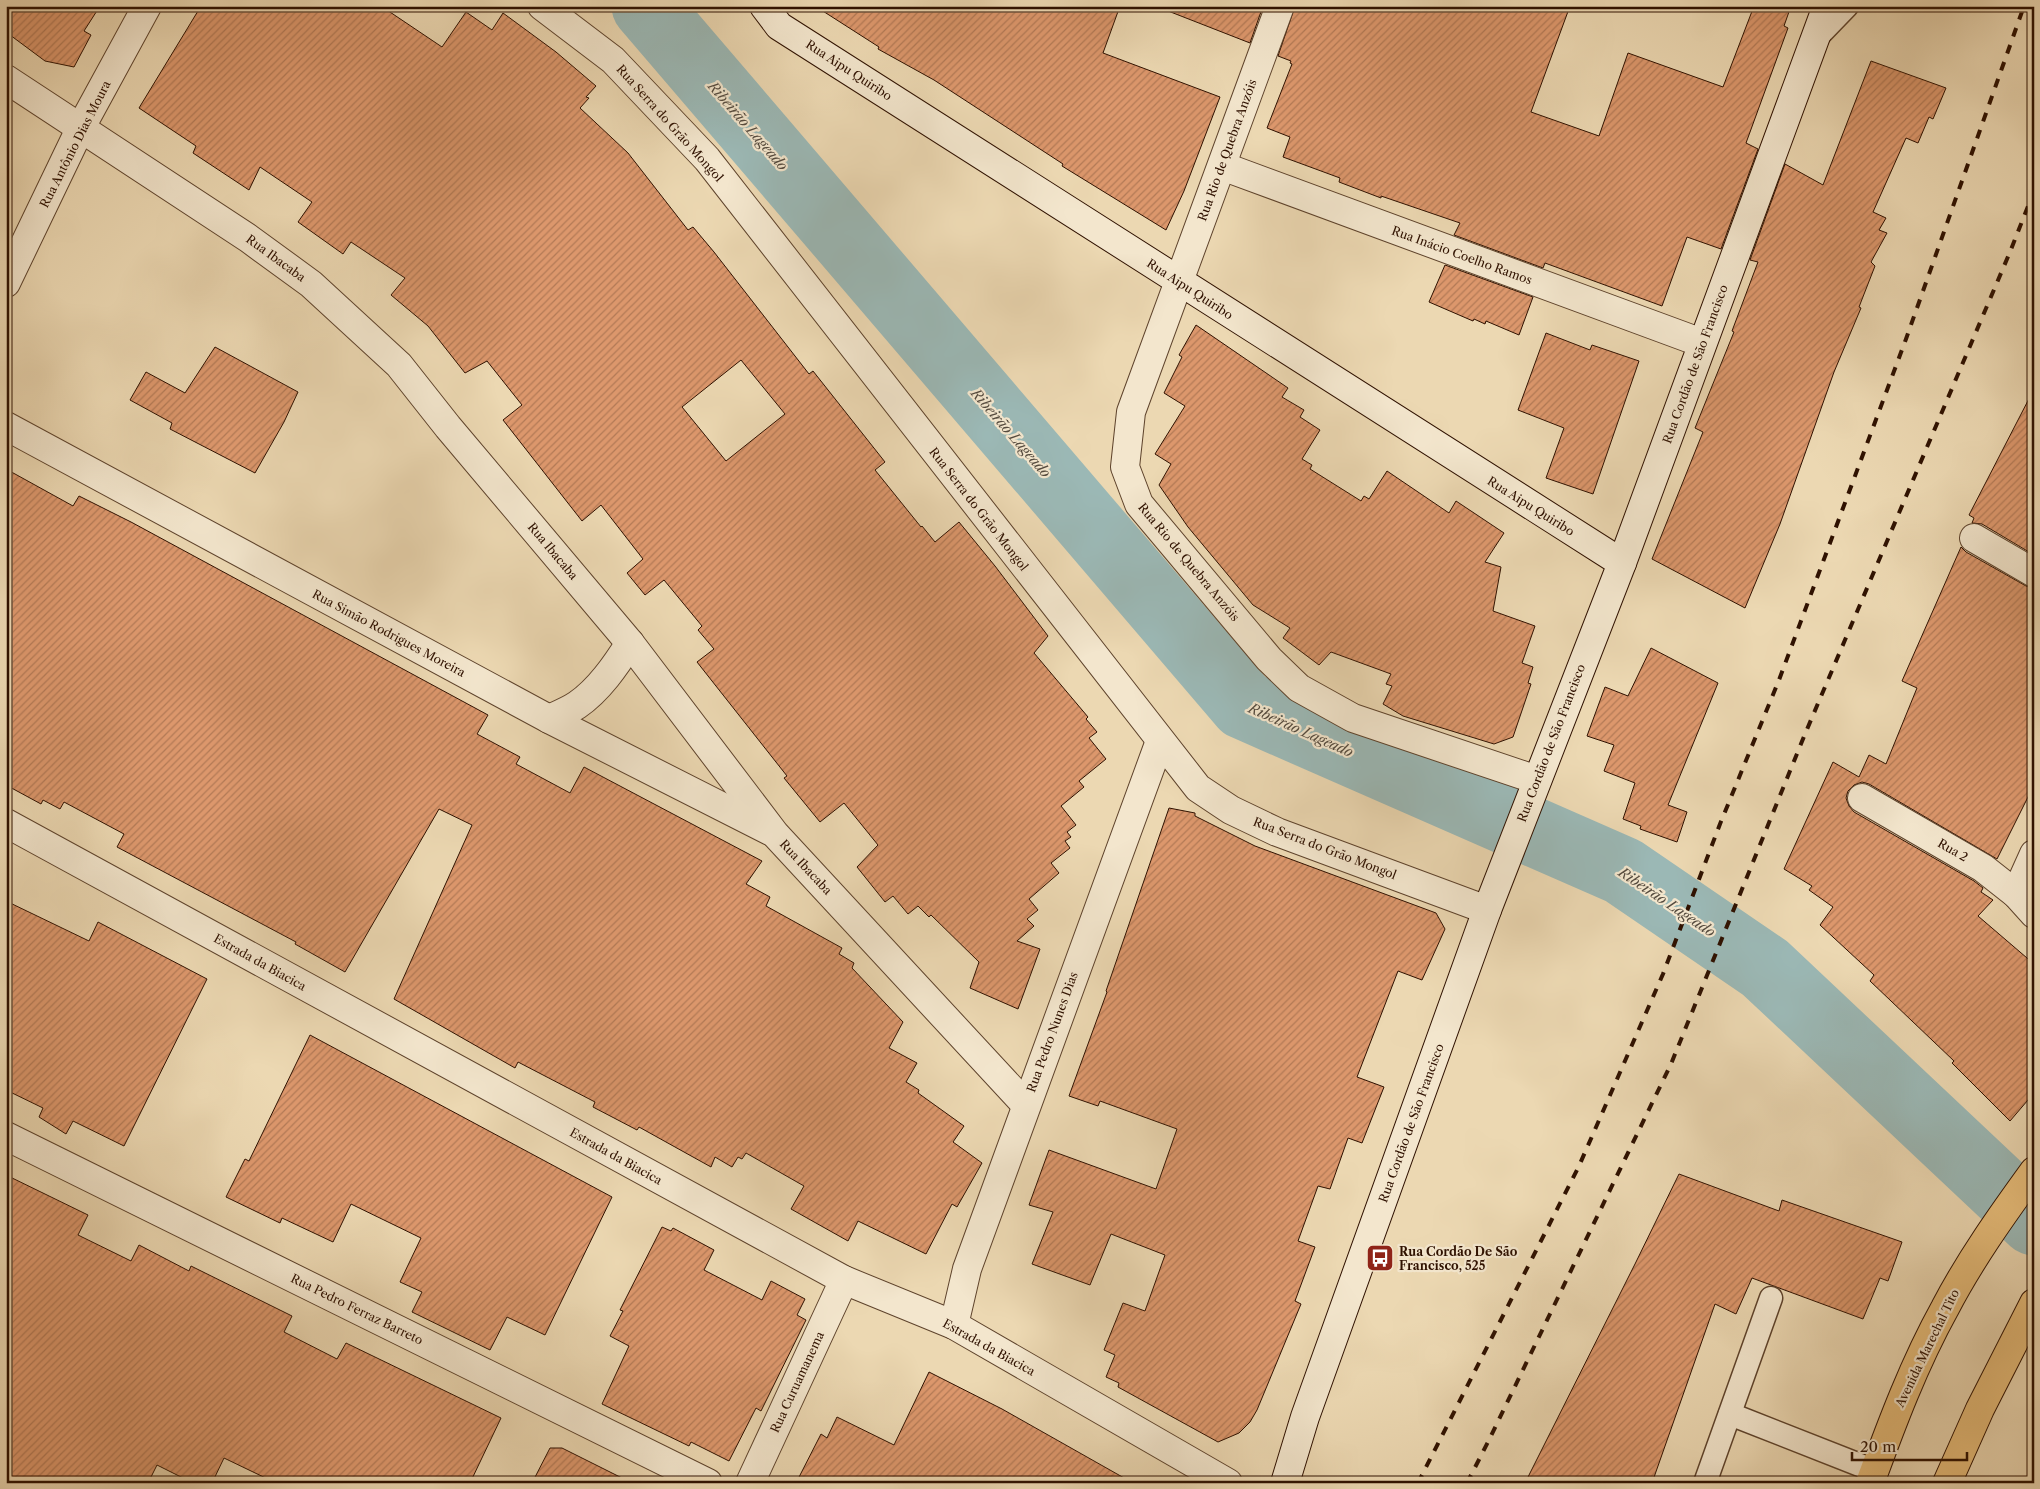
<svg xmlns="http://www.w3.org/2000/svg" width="2040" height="1489" viewBox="0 0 2040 1489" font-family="'Libre Caslon Text',serif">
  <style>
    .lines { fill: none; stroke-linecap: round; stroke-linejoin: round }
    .river { stroke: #9bb8b5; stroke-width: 69 }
    .building { fill: url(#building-hatch); stroke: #2f1100; fill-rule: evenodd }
    .lane-casing { stroke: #5e432c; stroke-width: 25 }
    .street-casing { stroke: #5e432c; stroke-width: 30 }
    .secondary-casing { stroke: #2f1100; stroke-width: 30 }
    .primary-casing { stroke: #2f1100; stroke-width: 30 }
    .lane { stroke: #f3e6cd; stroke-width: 22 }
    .street { stroke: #f3e6cd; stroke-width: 28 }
    .secondary { stroke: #f3e6cd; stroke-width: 28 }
    .primary { stroke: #e6bc79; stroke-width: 28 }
    .rail { stroke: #2f1100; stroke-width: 4; stroke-dasharray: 9 9; stroke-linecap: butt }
    .labels { text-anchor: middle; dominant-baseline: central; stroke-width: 4.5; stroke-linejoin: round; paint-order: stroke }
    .street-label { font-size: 12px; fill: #2f1100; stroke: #f3e6cd }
    .poi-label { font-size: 12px; font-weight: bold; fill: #2f1100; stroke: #f3e6cd; text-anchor: start }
    .water-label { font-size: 14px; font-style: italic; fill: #554b3f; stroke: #f3e6cd }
  </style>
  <defs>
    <pattern id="building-hatch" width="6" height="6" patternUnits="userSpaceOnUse" patternTransform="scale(1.25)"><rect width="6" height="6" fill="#dc976c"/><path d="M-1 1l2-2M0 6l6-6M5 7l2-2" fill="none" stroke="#b37a56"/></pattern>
  </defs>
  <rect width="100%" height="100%" fill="#ecd8b2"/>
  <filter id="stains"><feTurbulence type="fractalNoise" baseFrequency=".004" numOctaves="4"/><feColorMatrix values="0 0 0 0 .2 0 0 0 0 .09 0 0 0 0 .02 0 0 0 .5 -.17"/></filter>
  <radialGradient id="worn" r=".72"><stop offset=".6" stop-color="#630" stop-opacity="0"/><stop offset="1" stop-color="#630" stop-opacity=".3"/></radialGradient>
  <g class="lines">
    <polyline class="river" points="646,6 1244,705 1623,871 1765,968 2034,1221"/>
  </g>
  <g class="building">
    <polygon points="6,6 100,6 84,31 91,35 74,67 45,61 6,32"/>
    <path d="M201 6H381L442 47 466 12 492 30 503 13 556 52 596 86 586 97 589 98 580 108 628 153 688 230 693 227 714 252 809 374 813 371 885 462 875 470 921 527 922 526 935 542 959 522 995 566 1048 636 1034 653 1088 717 1086 719 1097 732 1089 738 1106 759 1079 781 1084 787 1061 806 1076 825 1067 832 1071 837 1065 841 1070 848 1051 863 1059 873 1029 899 1038 910 1027 919 1034 926 1017 941 1040 949 1018 1009 970 988 979 962 931 915 929 917 918 906 908 914 893 896 885 902 857 867 878 845 844 803 820 822 784 778 787 776 697 662 714 649 698 630 702 626 664 580 645 595 627 573 643 559 601 505 582 521 503 420 522 405 487 361 465 373 428 326 391 295 405 278 351 242 343 254 298 222 312 202 260 167 249 190 193 153 196 146 139 108ZM741 360 785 414 726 461 682 407Z"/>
    <polygon points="815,6 1120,6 1103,53 1220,97 1184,191 1166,230 1062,166 1063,164 934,80 878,49 879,47"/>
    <polygon points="1164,6 1263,6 1250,43 1163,9"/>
    <polygon points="1295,6 1570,6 1531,112 1599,136 1628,53 1723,87 1754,6 1791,6 1784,26 1788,28 1746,143 1758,149 1721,249 1687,237 1662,306 1545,263 1543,268 1454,235 1460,223 1381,196 1381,198 1339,182 1340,178 1283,157 1290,137 1267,128 1292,64 1290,63 1291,61 1278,56"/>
    <polygon points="1871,61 1946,88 1933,119 1929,117 1918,143 1906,138 1873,212 1886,218 1879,230 1887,233 1871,262 1875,266 1859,307 1861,308 1834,372 1780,524 1745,608 1652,559 1703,432 1695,428 1734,332 1732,331 1758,262 1750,260 1785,164 1823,185"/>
    <polygon points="1445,265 1533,297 1519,335 1486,321 1485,324 1474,319 1473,321 1429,302"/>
    <polygon points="1196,325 1288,388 1282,397 1304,410 1300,417 1320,430 1302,459 1312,465 1310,469 1361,501 1364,496 1369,499 1387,471 1449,513 1456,501 1504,533 1485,562 1501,567 1493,611 1535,626 1522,663 1533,667 1528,683 1531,684 1513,737 1494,744 1403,716 1383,704 1392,686 1386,684 1391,674 1331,652 1319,665 1283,638 1290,628 1253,605 1188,527 1159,485 1171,464 1155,454 1185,406 1164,393 1182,357 1179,355"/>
    <polygon points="1546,333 1590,350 1592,345 1639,361 1593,494 1546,478 1564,428 1518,410"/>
    <polygon points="215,347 298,392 284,422 255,473 170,429 172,423 130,400 146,372 185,393"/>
    <polygon points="2034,389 2034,555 1982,524 1972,523 1974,518 1969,515"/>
    <polygon points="6,469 73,506 79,496 131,522 488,715 477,734 520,757 516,764 570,793 584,767 762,861 746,884 770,897 766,906 842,948 839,954 854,963 852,968 903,1022 889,1048 917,1063 906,1082 919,1090 918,1093 964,1126 953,1142 982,1163 957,1207 952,1204 926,1254 858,1221 848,1241 791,1209 804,1186 746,1153 742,1159 738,1157 732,1167 715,1157 711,1167 639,1127 637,1130 593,1107 595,1102 518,1062 515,1068 394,999 472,825 439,809 345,972 295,944 296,942 117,847 124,834 64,802 60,809 43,800 41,804 6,785"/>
    <polygon points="1961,547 1966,552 2026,586 2034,589 2034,785 1997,859 1869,784 1862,782 1854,785 1848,791 1846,798 1849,806 1854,812 1974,881 1983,888 1981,892 1993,900 1978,916 2034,964 2034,1093 2010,1121 1952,1063 1954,1061 1870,981 1874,975 1820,925 1833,907 1809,890 1812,886 1784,869 1833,762 1859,777 1869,755 1886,764 1917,688 1902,681"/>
    <polygon points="1651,648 1718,683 1668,805 1687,812 1677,842 1640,829 1641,826 1623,819 1635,783 1604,771 1614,745 1587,736 1605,687 1628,696"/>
    <polygon points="1169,808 1195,813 1195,816 1255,846 1436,913 1445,929 1422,980 1398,971 1357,1077 1384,1087 1362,1143 1348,1138 1330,1189 1318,1186 1298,1241 1315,1247 1295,1301 1301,1304 1257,1410 1250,1422 1239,1433 1218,1442 1118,1387 1119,1383 1106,1377 1115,1355 1104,1350 1123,1303 1145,1311 1165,1255 1111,1234 1090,1285 1032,1264 1053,1212 1029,1205 1049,1150 1156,1189 1177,1129 1100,1101 1098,1106 1069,1096 1107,992 1106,991"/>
    <polygon points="6,901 89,941 98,922 207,979 124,1146 73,1121 66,1134 39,1117 43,1108 6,1090"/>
    <polygon points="310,1035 612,1197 545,1335 507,1317 490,1350 412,1312 422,1292 400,1282 421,1238 351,1204 333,1242 282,1218 280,1223 226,1197 245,1159 249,1161"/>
    <polygon points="1679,1174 1779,1211 1782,1200 1902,1242 1888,1281 1880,1278 1863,1319 1752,1278 1736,1314 1715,1304 1652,1483 1525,1483 1635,1264"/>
    <polygon points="6,1175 88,1215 78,1235 131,1261 139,1245 189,1271 191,1266 292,1316 284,1332 337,1359 346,1343 501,1418 470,1483 276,1483 224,1458 212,1483 193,1483 157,1465 148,1483 6,1483"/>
    <polygon points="662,1227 671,1231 673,1228 714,1250 704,1270 762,1300 771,1281 805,1299 797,1315 806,1320 761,1411 756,1408 729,1461 691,1442 689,1446 602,1404 629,1346 610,1336 623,1311 620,1310"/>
    <polygon points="929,1372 1002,1409 1133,1483 796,1483 821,1434 827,1438 837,1417 894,1445"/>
    <polygon points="550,1448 562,1448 632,1483 532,1483"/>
  </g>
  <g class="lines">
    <g class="lane-casing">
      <g id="lane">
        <polyline points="1818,36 1847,6"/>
        <polyline points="1730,1414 1875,1471"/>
        <polyline points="1705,1483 1771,1298"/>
      </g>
    </g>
    <g class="street-casing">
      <g id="street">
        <polyline points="542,6 613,60 707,159 1198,788 1231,810 1277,832 1487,910"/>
        <polyline points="1280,6 1131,412 1125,467 1139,504 1269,659 1299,688 1353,718 1537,780"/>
        <polyline points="6,79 248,238 311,284 399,365 448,427 630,643 775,834 1026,1105"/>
        <polyline points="1222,166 1702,343"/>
        <polyline points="6,283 80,129 147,6"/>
        <polyline points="6,426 549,719 770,831"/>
        <polyline points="1974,538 2034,573"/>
        <path d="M549 719C558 715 568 711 577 705 599 690 616 665 630 643"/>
        <polyline points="1862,798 1983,868 2016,894 2034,914"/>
        <polyline points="6,823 844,1280 954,1325 1228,1483"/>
        <polyline points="2016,894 2034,854"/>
        <polyline points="6,1136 708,1483"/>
        <polyline points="954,1325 967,1269 1160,741"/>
        <polyline points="750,1483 844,1280"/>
      </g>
    </g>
    <g class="secondary-casing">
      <g id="secondary">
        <polyline points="764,6 779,26 1622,563"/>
        <polyline points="1285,1483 1305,1417 1487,910 1622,563 1827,6"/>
      </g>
    </g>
    <g class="primary-casing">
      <g id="primary">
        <path d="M1870 1483C1892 1423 1914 1364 1945 1308 1970 1260 2002 1215 2034 1171"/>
        <polyline points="1947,1483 1980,1409 2034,1303"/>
      </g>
    </g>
    <use href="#lane" class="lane"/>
    <use href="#street" class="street"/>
    <use href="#secondary" class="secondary"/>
    <use href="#primary" class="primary"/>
    <g class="rail">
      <polyline points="1418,1483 1579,1166 1663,974 1720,824 1779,680 1906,339 2024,6"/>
      <polyline points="1467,1483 1488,1442 1671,1064 1805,734 2010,252 2034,191"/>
    </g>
  </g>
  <defs>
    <g id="bus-square" transform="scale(1.4375)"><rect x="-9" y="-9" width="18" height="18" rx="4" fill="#8f2418" stroke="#f3e6cd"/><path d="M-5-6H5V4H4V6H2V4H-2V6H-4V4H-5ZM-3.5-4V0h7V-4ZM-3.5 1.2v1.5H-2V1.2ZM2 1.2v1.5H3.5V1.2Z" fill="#fff"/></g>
  </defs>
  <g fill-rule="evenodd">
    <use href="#bus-square" x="1380" y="1258"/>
  </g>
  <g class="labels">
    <g class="street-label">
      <text transform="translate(849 70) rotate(33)">Rua Aipu Quiribo</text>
      <text transform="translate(670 123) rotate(48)">Rua Serra do Grão Mongol</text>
      <text transform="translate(75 144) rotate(-63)">Rua Antônio Dias Moura</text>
      <text transform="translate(1227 150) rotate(-70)">Rua Rio de Quebra Anzóis</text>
      <text transform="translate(1462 255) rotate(20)">Rua Inácio Coelho Ramos</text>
      <text transform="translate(276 258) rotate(36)">Rua Ibacaba</text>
      <text transform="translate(1190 289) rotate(33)">Rua Aipu Quiribo</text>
      <text transform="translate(1695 364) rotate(-70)">Rua Cordão de São Francisco</text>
      <text transform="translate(1531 506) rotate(32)">Rua Aipu Quiribo</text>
      <text transform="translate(979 509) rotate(52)">Rua Serra do Grão Mongol</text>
      <text transform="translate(553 551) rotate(50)">Rua Ibacaba</text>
      <text transform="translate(1189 562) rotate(50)">Rua Rio de Quebra Anzóis</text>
      <text transform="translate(389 633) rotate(28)">Rua Simão Rodrigues Moreira</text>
      <text transform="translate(1551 743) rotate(-69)">Rua Cordão de São Francisco</text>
      <text transform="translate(1325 848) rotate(21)">Rua Serra do Grão Mongol</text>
      <text transform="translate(1953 850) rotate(30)">Rua 2</text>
      <text transform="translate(806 867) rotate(47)">Rua Ibacaba</text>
      <text transform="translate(260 962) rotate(29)">Estrada da Biacica</text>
      <text transform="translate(1052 1032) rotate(-70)">Rua Pedro Nunes Dias</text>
      <text transform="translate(1411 1123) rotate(-70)">Rua Cordão de São Francisco</text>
      <text transform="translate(616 1156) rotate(29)">Estrada da Biacica</text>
      <text transform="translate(357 1309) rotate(26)">Rua Pedro Ferraz Barreto</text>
      <text transform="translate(989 1347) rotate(29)">Estrada da Biacica</text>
      <text transform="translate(1927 1348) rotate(-64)">Avenida Marechal Tito</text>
      <text transform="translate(797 1382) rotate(-65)">Rua Curuamanema</text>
    </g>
    <g class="poi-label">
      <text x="1399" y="1251">Rua Cordão De São<tspan x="1399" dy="14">Francisco, 525</tspan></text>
    </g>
    <g class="water-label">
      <text transform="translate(748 126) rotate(49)">Ribeirão Lageado</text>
      <text transform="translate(1011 433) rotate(49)">Ribeirão Lageado</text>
      <text transform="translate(1301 730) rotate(24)">Ribeirão Lageado</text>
      <text transform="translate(1667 902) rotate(34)">Ribeirão Lageado</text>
    </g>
  </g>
  <rect width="2040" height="1489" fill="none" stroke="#ecd8b2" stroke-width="25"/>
  <rect x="8" y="8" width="2025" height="1474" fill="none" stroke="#2f1100" stroke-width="2.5"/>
  <rect x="12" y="12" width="2015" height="1464" fill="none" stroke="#2f1100"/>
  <path d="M1852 1452v8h115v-8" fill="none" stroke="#2f1100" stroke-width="2.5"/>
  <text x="1860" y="1452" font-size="15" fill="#2f1100" stroke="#f3e6cd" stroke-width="4" paint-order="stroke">20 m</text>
  <rect width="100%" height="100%" filter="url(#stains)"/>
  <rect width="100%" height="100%" fill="url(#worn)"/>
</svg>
